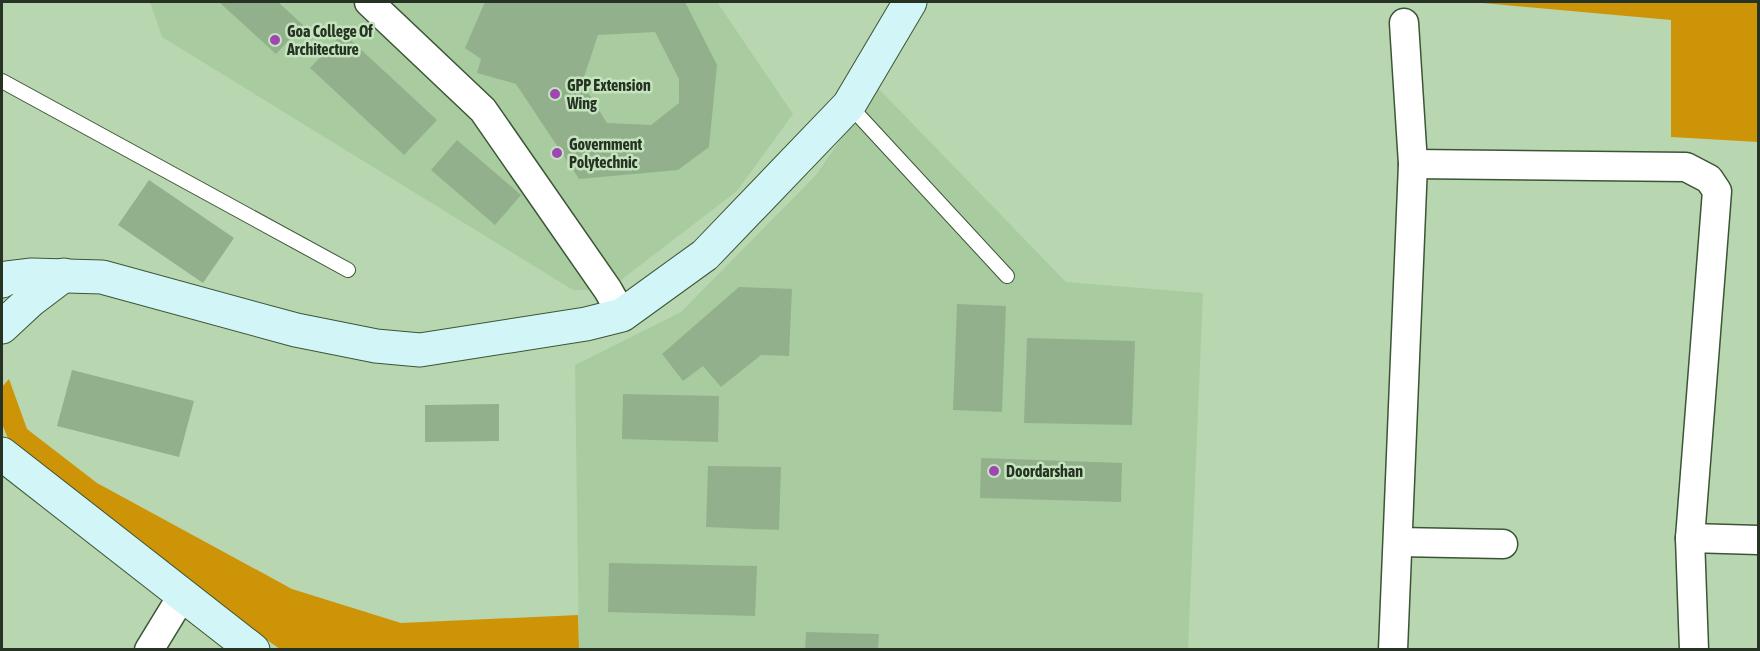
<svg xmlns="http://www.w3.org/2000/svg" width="1760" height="651" viewBox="0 0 1760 651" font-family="'Asap Condensed',sans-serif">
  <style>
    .built { fill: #a8cca0 }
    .forest { fill: #ce9407 }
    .building { fill: #92b08c; fill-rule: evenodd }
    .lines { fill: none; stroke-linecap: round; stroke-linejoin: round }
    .service-casing { stroke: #3b5535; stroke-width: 16 }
    .minor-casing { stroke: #3b5535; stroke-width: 31 }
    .secondary-casing { stroke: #3b5535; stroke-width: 35 }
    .service { stroke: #fff; stroke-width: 14 }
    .minor { stroke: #fff; stroke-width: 28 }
    .secondary { stroke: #d2f5f7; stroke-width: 33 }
    .poi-dot { fill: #9f46b2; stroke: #c4e4bd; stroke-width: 2 }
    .labels { text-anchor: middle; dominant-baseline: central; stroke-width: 5; stroke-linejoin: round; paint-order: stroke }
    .poi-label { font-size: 16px; font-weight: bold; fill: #263223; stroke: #c4e4bd; text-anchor: start }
  </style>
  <rect width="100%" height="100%" fill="#b8d7b1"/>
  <g class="built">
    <polygon points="150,2 717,2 793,114 737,191 608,290 573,290 162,37"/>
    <polygon points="877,87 1066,282 1203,293 1188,649 579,649 575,365 681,312 816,175"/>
  </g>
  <g class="forest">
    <polygon points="1472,2 1758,2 1758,142 1671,137 1671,20"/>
    <polygon points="9,379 27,429 97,483 292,589 401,623 578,615 579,649 280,649 148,557 12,448 2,424 2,387"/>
  </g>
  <g class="building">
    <polygon points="219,2 278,2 303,25 276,54"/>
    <path d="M485 2H685L717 65 709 147 678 170 579 179 516 84 477 73 481 59 465 48ZM655 32 679 79V103L651 125 607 123 582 83 598 35Z"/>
    <polygon points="343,33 437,120 404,155 310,68"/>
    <polygon points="457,140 521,195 495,225 431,170"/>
    <polygon points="149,180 234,238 203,283 118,225"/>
    <polygon points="739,287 792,289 789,356 761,355 721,387 703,366 683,381 662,354"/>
    <polygon points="957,304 1006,306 1002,412 953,410"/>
    <polygon points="1027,338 1135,341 1132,425 1024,423"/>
    <polygon points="72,370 194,401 179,457 57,426"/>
    <polygon points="623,394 719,396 718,442 622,439"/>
    <polygon points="499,404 499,441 425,442 425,405"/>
    <polygon points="981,458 1122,463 1121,502 980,498"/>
    <polygon points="708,466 781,467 779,530 706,527"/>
    <polygon points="609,563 757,566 755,616 608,612"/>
    <polygon points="806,632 879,634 878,650 805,650"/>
  </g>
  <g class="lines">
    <g class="service-casing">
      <g id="service">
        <polyline points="2,81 348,270"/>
        <polyline points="849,105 1007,276"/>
      </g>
    </g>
    <g class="minor-casing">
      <g id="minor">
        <polyline points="369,2 483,110 608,290 622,315"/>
        <polyline points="1413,164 1686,167 1709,179 1717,191 1690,538 1694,650"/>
        <polyline points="1690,538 1758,540"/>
        <polyline points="1398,542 1503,544"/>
        <polyline points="149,650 182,596"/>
        <polyline points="1393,650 1413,164 1404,23"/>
      </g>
    </g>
    <g class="secondary-casing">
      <g id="secondary">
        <polyline points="2,281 7,278 32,275 102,277 296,330 376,346 420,350 586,324 622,315 705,255 849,105 910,2"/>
        <polyline points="2,327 31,300 64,275"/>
        <polyline points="2,454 253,650"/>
      </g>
    </g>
    <use href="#service" class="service"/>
    <use href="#minor" class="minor"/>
    <use href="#secondary" class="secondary"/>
  </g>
  <g class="poi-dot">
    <circle cx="275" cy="40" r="6"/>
    <circle cx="555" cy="94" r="6"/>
    <circle cx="557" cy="153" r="6"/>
    <circle cx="994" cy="471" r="6"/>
  </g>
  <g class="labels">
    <g class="poi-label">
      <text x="287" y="31">Goa College Of<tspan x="287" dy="18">Architecture</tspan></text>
      <text x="567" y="85">GPP Extension<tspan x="567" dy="18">Wing</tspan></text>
      <text x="569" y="144">Government<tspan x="569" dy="18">Polytechnic</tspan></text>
      <text x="1006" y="471">Doordarshan</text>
    </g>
  </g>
  <rect width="1760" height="651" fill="none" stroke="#263223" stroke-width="6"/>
</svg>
